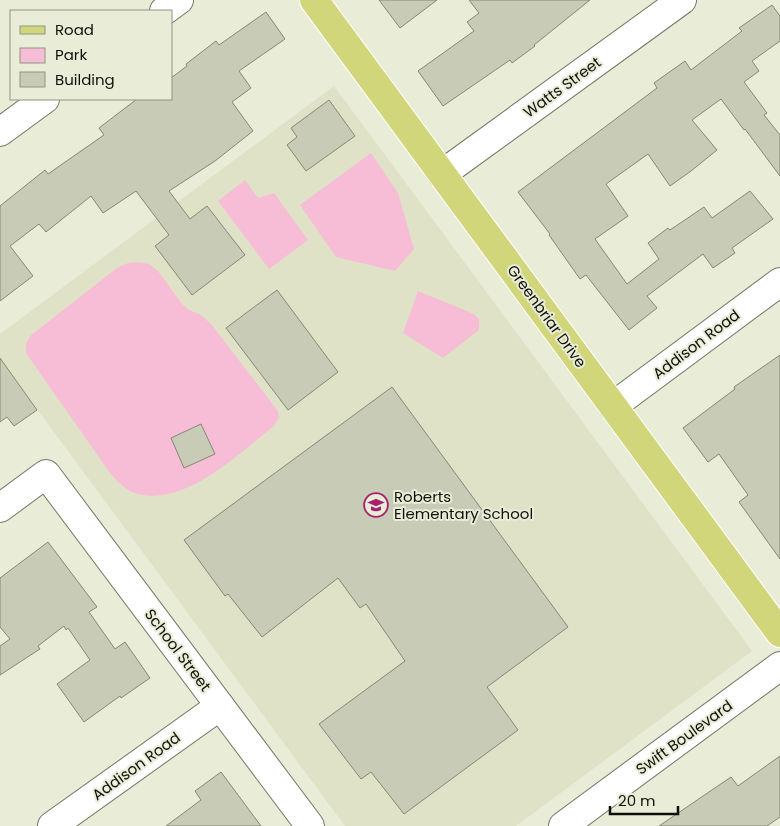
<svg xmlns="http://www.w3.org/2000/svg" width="780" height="826" viewBox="0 0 780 826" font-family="Poppins,sans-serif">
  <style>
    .built { fill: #dfe2c6 }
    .green { fill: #f7bdd6 }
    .building { fill: #c8cbb6; stroke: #868875 }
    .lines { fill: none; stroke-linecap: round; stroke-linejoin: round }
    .minor-casing { stroke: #737663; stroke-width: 30 }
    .major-casing { stroke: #fff; stroke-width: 30 }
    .minor { stroke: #fff; stroke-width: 28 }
    .major { stroke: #d1d67b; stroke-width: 28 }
    .labels { text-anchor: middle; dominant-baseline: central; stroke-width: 4; stroke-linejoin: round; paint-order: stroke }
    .street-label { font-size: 15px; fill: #101009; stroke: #e9ecd7 }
    .poi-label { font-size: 15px; fill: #101009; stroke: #e9ecd7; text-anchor: start }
  </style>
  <rect width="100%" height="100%" fill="#e9ecd7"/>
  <polygon class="built" points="334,86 752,651 516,826 345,826 0,359 0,334"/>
  <g class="green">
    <polygon points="371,153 398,193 414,249 395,271 336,257 300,205"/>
    <polygon points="245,180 258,198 274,193 308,240 269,269 218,201"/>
    <path d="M138 262 149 264 158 271 182 304 189 310 201 315 211 324 278 411 279 418 274 426C238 454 187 506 138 494 126 491 118 482 110 473L26 353V344L30 336 117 268 128 263Z"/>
    <polygon points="418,291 474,314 479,319 479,330 443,358 403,333"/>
  </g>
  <g class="building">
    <polygon points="379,0 437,0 400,28"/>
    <polygon points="469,0 590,0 534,45 535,46 512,63 510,60 443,106 418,71 474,31 467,22 479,13"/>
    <polygon points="772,5 780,16 780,41 752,61 759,71 744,82 767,113 764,115 780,135 780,176 745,129 744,130 721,99 692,120 717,150 691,171 670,186 648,154 606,184 628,216 595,239 627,284 659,259 648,243 668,228 670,230 704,207 712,218 750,191 773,219 732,248 735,253 713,268 703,254 647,296 657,308 629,330 586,275 580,279 549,235 550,234 518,192 657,88 654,83 685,61 691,70 742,31 739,28"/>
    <polygon points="266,12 285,39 239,71 251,88 232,102 253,131 215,161 169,191 190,219 207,206 245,255 192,295 155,246 169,235 136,191 103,213 91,196 46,232 39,224 10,246 33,276 0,301 0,206 45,170 48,174 104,135 99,128 137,99 171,99 171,78 187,66 186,64 216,41 219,45"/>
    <polygon points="329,100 355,136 306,171 287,145 297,137 291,128"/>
    <polygon points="277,290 338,372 288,410 226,328"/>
    <polygon points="780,355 780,559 739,502 748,495 719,454 708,462 683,428 735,389 734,387"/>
    <polygon points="0,358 37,410 14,426 7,417 0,422"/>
    <polygon points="392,387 568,627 487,687 518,730 404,814 371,772 361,779 319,724 405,661 366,604 360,608 338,578 262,637 228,594 225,596 184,540"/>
    <polygon points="201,424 215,454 184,468 171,438"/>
    <polygon points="48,542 97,607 89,612 115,649 125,642 150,678 121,698 120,696 84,722 57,684 90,660 68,628 66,630 64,626 38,646 40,649 0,675 0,646 10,639 0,627 0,578"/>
    <polygon points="780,756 780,817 767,826 659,826 731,777 738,786"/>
    <polygon points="221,772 261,826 166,826 201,800 195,791"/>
  </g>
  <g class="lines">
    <g class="minor-casing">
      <g id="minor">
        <polyline points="164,11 179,0"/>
        <polyline points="0,132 45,99"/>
        <polyline points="442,174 682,0"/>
        <polyline points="613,406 780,282"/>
        <polyline points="0,508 46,474 310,826"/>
        <polyline points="52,826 220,706"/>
        <polyline points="563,826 780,666"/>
      </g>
    </g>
    <g class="major-casing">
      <polyline id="major" points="314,0 780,633"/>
    </g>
    <use href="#minor" class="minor"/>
    <use href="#major" class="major"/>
  </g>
  <defs>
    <g id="school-ring" transform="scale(1.25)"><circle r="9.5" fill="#e9ecd7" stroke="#a6226e" stroke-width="1.5"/><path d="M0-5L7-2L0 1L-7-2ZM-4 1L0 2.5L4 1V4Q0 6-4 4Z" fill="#a6226e"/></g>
  </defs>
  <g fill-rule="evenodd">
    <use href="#school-ring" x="376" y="505"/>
  </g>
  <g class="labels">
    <g class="street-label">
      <text transform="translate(562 87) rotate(-36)">Watts Street</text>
      <text transform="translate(547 316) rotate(54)">Greenbriar Drive</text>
      <text transform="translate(696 344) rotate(-37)">Addison Road</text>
      <text transform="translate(178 650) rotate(53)">School Street</text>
      <text transform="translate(684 737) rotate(-36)">Swift Boulevard</text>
      <text transform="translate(136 766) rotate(-36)">Addison Road</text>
    </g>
    <g class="poi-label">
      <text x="394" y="496">Roberts<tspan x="394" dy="17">Elementary School</tspan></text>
    </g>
  </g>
  <rect x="10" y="10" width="162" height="90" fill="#e9ecd7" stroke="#929485"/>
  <rect x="20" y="26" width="25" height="8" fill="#d1d67b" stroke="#929485"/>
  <text x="55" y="35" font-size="15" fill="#101009">Road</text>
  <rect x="20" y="48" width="25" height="15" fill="#f7bdd6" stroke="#929485"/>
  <text x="55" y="60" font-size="15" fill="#101009">Park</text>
  <rect x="20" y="72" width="25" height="15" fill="#c8cbb6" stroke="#929485"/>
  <text x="55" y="85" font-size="15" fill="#101009">Building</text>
  <path d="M610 806v8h68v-8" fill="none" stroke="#101009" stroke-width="2.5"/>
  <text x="618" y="806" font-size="15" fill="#101009" stroke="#e9ecd7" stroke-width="4" paint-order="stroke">20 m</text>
</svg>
